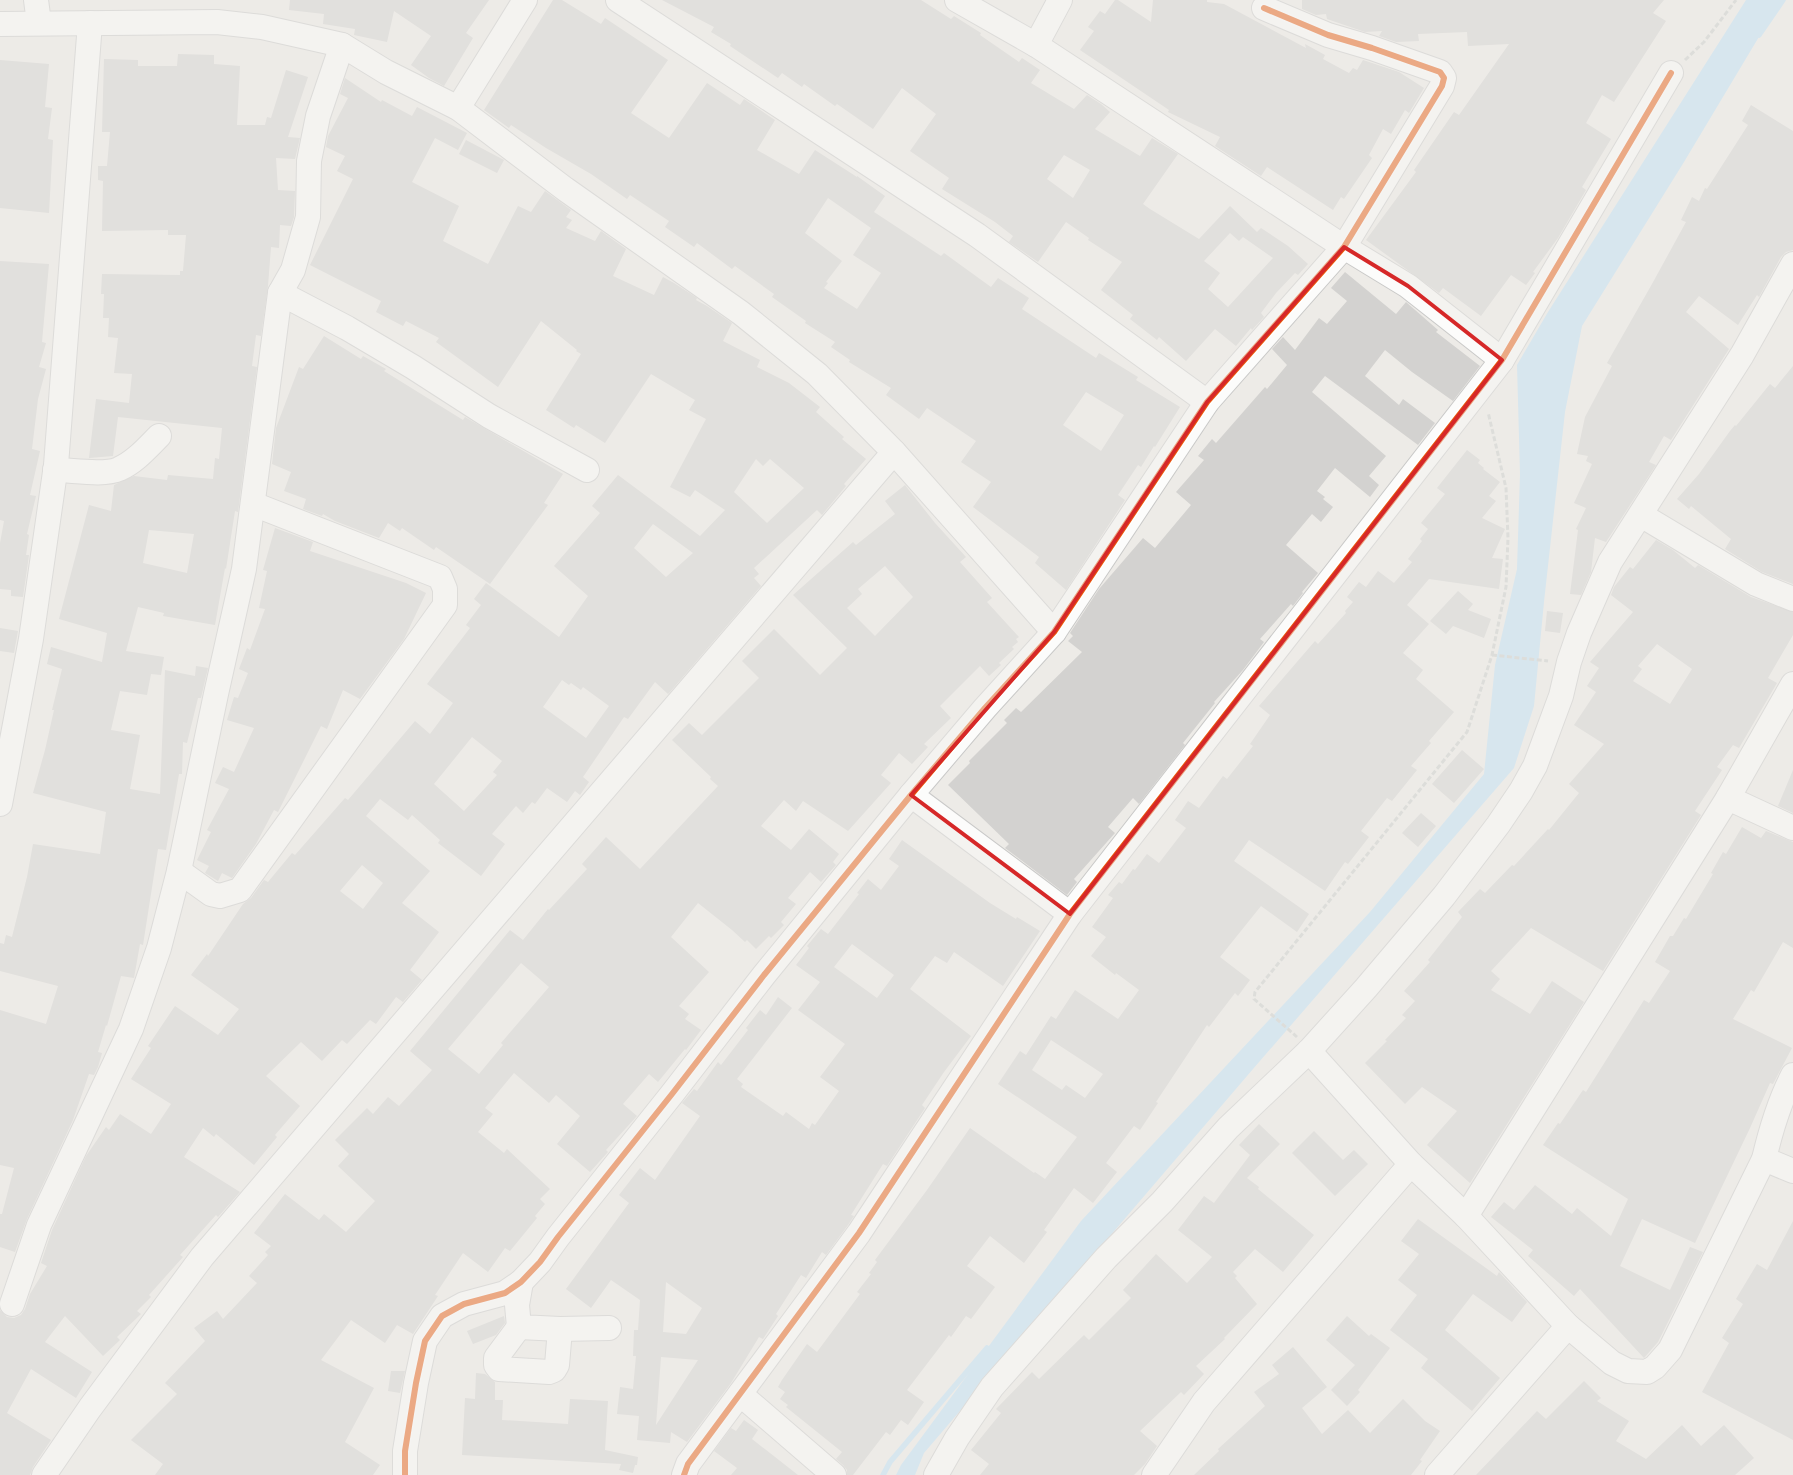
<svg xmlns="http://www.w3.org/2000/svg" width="1793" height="1475" viewBox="0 0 1793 1475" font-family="'DM Sans',sans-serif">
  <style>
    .water { fill: #bde0f6 }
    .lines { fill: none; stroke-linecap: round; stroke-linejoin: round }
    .stream { stroke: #bde0f6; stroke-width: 5.5 }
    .building { fill: #d3d2d0; fill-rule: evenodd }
    .minor-casing { stroke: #c9c9c8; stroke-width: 26 }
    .path { stroke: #c9cdca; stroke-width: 3; stroke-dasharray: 5 2.5; stroke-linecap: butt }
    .minor { stroke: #fcfcfb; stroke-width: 24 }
    .cycleway-casing { stroke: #fff; stroke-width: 9 }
    .cycleway { stroke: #e8590c; stroke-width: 6 }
    .marked { fill: none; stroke: #d62828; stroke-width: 4; stroke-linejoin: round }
  </style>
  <rect width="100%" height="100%" fill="#edebe7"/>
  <polygon class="water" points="1746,0 1781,0 1684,162 1582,326 1565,412 1544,602 1534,706 1514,768 1253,1069 924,1453 915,1475 896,1475 901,1465 1081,1221 1370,912 1484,774 1495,665 1517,569 1520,474 1517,365 1548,312"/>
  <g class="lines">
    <g class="stream">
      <polyline points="1759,35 1783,0"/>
      <polyline points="883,1475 890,1462 987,1348"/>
    </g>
  </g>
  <g class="building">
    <polygon points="290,0 489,0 466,33 473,38 444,86 429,78 411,65 431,36 394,11 387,42 354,35 355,29 323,24 324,14 289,10"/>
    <path d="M553 0H562L601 24 605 18 668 60 631 113 669 138 707 83 740 105 744 99 775 120 757 150 799 174 815 150 857 177V176L885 196 874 212 941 256 944 253 991 287 998 278 1029 298 1022 309 1096 358 1099 353 1138 377 1136 380 1180 407 1155 447 1154 446 1141 467 1138 465 1118 495 1125 500 1066 590 1035 563 1039 557 973 507 991 482 961 462 976 441 927 408 919 419 886 395 891 388 849 362 850 360 831 347 835 342 805 323 806 321 772 297 774 294 735 266 732 269 697 243 694 247 665 227 669 221 630 195 627 199 591 174 546 148 511 125 509 128 484 110ZM828 198 871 228 853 255 881 273 857 309 824 288 828 283 826 282 842 261 805 233ZM1086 392 1124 415 1101 451 1063 425Z"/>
    <path d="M662 0H921L951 19 954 16 981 33 980 35 1019 62 1022 58 1040 70 1031 83 1074 109 1087 95 1101 104 1110 112 1095 129 1140 156 1152 138 1178 154 1143 204 1150 209 1199 239 1230 206 1257 232 1261 228 1288 246 1308 264 1298 275 1295 273 1276 293 1261 313 1264 317 1252 330 1251 328 1236 346 1215 329 1186 361 1159 337 1157 340 1130 319 1133 315 1101 290 1122 262 1088 240 1089 238 1066 222 1038 262 1009 242 1013 236 995 222 942 189 949 178 910 151 936 114 902 88 873 129 837 104 835 106 804 84 802 87 782 73 778 78 730 46 731 44 711 32 714 27ZM1064 155 1090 170 1073 198 1047 179ZM1230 233 1239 241 1243 237 1273 258 1228 307 1208 289 1220 273 1204 261Z"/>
    <polygon points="1115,0 1118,0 1151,22 1153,0 1207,0 1207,2 1224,4 1306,48 1305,44 1325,55 1323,59 1349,73 1353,68 1357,70 1363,60 1399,72 1424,88 1409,113 1405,110 1391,134 1383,129 1369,155 1372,158 1344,199 1341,197 1333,210 1267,167 1261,176 1215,146 1220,137 1168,112 1169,110 1080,50 1094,31 1088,27 1100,11 1105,14"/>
    <polygon points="1302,0 1664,0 1653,13 1666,21 1614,102 1602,95 1586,123 1611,139 1582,187 1586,190 1558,238 1533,272 1535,273 1526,285 1511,275 1481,316 1443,288 1439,293 1366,240 1416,172 1414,170 1454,112 1459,115 1509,44 1468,46 1467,32 1418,34 1419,41 1396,42 1379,36 1382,31 1365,32 1327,19 1326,14 1316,15 1302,9"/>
    <path d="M178 54 214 55V64L240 66 237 125H265L267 117 271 118 286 70 308 77 288 137 300 138 295 159 276 158 278 190 295 191 294 217 291 226 280 225 279 248 271 247 268 286 261 336 256 335 252 366 257 367 238 512 235 511 226 569 225 568 215 625 163 616 164 613 138 607 126 651 164 657 161 675 151 674 147 695 120 691 111 730 140 735 130 789 160 794 165 670 195 676 196 666 208 668 201 698H198L187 743 183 742 182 774H179L166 850 158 849 143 945 140 944 134 978 121 976 107 1026 106 1025 98 1052 102 1053 98 1067 94 1075 89 1074 73 1120 27 1219 15 1252 0 1247V1214H2L14 1168 0 1165V1010L46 1024 58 986 0 971V943L4 944 6 935 12 937 27 877 33 844 100 854 106 812 33 793 45 750 54 710H52L62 669 47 664 51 647 102 662 107 633 59 619 89 505 111 511 114 485 134 476 167 480 168 475 213 479 215 458 219 459 222 428 118 417 113 456 89 458 96 399 129 403 132 374 114 373 118 338 108 337 109 318H103L104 294H101L102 274 180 275V271H183L186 235H168V230L102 231 103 181 98 180V166H107L110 132H102L104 59 138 60V66H177ZM149 530 194 534 187 573 143 563Z"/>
    <polygon points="0,60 49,64 45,107 52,108 48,139 53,140 49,213 0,208"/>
    <path d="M345 78 381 102 382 100 412 116 417 107 467 133 458 150 435 138 412 182 459 206 443 241 488 264 518 206 531 212 545 191 571 210 566 217 572 220 566 228 595 241 601 231 626 249 613 276 654 295 663 277 674 283 697 298 696 300 707 306 732 323 723 341 760 360 757 367 789 383 820 407 816 412 844 437 842 439 866 459 844 484 846 486 822 515 817 510 754 568 759 574 754 578 761 586 670 692 668 694 655 682 628 719 624 717 583 777 589 782 580 795 575 791 567 802 547 788 535 804 532 802 523 813 516 806 492 834 505 844 481 876 438 843 440 840 412 815 408 820 380 799 366 816 430 871 402 903 439 932 410 970 422 980 403 1002 396 997 376 1024 370 1020 347 1044 342 1040 322 1061 301 1042 266 1076 300 1106 275 1135 277 1137 254 1165 216 1134 214 1137 203 1128 184 1157 240 1192 218 1217 216 1215 180 1255 183 1257 149 1295 151 1297 137 1311 141 1314 117 1337 120 1340 103 1356 65 1316 45 1342 92 1372 76 1398 31 1369 7 1413 51 1440 33 1467 30 1475H0V1310L7 1317 14 1318 21 1315 25 1309 30 1294 47 1266 41 1263 52 1230 86 1156 106 1127 109 1130 120 1114 151 1134 171 1104 131 1079 151 1048 148 1046 175 1006 218 1035 239 1009 191 975 207 954 208 956 243 904 251 898 264 880 268 882 292 853 295 855 345 798 348 800 415 721 430 734 453 703 427 684 470 628 466 625 481 605 474 599 486 583 559 637 588 596 554 566 600 513 592 506 618 475 700 536 725 510 695 490 690 497 670 487 706 419 689 410 695 400 651 374 605 443 576 425 574 428 546 410 581 354 576 351 577 350 541 321 498 387 436 342 439 338 406 321 403 326 376 312 381 301 310 265 353 179 337 171 345 156 326 147 328 136 348 98 340 94ZM756 459 763 466 770 459 804 488 767 523 734 492ZM653 524 693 553 666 577 634 548ZM562 680 569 685 571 683 581 690 583 687 609 706 586 738 543 707ZM472 737 502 761 493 772 497 775 464 811 434 784ZM362 865 383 883 363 909 340 891Z"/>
    <polygon points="1751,105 1793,131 1793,250 1786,252 1781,257 1759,297 1757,295 1738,325 1699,296 1686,312 1729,349 1671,440 1664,436 1649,462 1656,465 1606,542 1595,538 1591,572 1581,595 1570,594 1578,530 1576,529 1586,508 1574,503 1592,464 1586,461 1588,456 1577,454 1585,417 1612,366 1607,363 1652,284 1686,222 1681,220 1692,197 1699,201 1705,188 1707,189 1748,125 1742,121"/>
    <polygon points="466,140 504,160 497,173 459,154"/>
    <polygon points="0,261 49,264 42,342 46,343 39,367 46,369 38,399 32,449 40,451 30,495 36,496 27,534 29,535 26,555 29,555 23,597 11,596 11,590 0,589 0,543 4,521 0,520"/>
    <polygon points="1345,272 1396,314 1406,302 1438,330 1436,332 1480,366 1453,401 1412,372 1385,350 1365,376 1399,405 1403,399 1435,423 1418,445 1325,376 1312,392 1386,456 1369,476 1379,485 1370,497 1335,468 1317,491 1325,497 1323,499 1333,507 1321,522 1312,514 1286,545 1318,573 1302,592 1303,593 1293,606 1291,604 1260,639 1264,642 1243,670 1214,702 1215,703 1183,743 1185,745 1139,804 1133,798 1108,827 1115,833 1074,879 1077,882 1067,895 1005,848 1009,844 948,785 970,763 969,761 1007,723 1004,720 1016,708 1021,712 1082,652 1068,641 1073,636 1070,633 1099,589 1143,538 1155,548 1191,505 1176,492 1204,460 1198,456 1212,439 1216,443 1265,387 1267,389 1287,365 1272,349 1283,337 1295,350 1319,318 1327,324 1347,301 1331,288"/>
    <polygon points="324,336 361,359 363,356 386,369 384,371 463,420 465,417 563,474 544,503 548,505 490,584 436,547 434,550 402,528 400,531 388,523 379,538 335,521 323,514 322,516 303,509 306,499 284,491 291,472 272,464 276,428 299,367 303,369"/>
    <polygon points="1793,366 1793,584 1762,572 1725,549 1731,539 1691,506 1689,509 1677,499 1699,474 1730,431 1735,425 1736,426 1770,384 1775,388"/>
    <path d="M1467 450 1480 460 1478 463 1484 468 1483 469 1500 482 1489 496 1496 501 1482 518 1505 529 1492 558 1503 559 1499 589 1429 579 1407 605 1429 624 1403 653 1423 670 1416 679 1454 712 1429 741 1431 743 1411 766 1417 770 1392 801 1387 798 1361 831 1369 837 1348 864 1345 862 1325 891 1249 840 1234 861 1309 914 1297 932 1261 906 1220 957 1250 980 1238 996 1235 993 1209 1027 1207 1025 1156 1102 1158 1103 1140 1130 1134 1126 1106 1163 1117 1172 1093 1203 1074 1188 1044 1230 1047 1232 1024 1263 990 1236 967 1266 995 1287 971 1319 966 1316 951 1337 949 1335 907 1390 924 1402 908 1425 901 1420 890 1435 886 1432 853 1475H847V1470L843 1465 836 1459 842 1452 786 1407 788 1405 780 1399 785 1392 778 1387 782 1380 807 1344 817 1352 860 1294 857 1292 871 1274 869 1273 877 1262 875 1260 927 1190 970 1128 1034 1173 1035 1172 1045 1179 1077 1137 998 1084 1020 1051 1026 1055 1051 1016 1056 1019 1075 990 1118 1019 1139 990 1116 973 1115 975 1091 956 1106 937 1092 927 1113 898 1108 895 1119 882 1122 884 1133 869 1135 870 1147 854 1159 863 1186 828 1175 820 1188 801 1199 808 1223 776 1227 779 1253 746 1250 744 1270 715 1259 706 1315 641 1318 644 1346 613 1345 611 1353 602 1347 597 1359 582 1366 587 1378 571 1394 583 1412 562 1408 559 1422 541 1420 539 1428 529 1421 523 1445 494 1437 488ZM1051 1040 1103 1074 1085 1098 1066 1085 1062 1090 1032 1070Z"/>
    <path d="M905 485 935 523 966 557 960 562 992 598 987 602 1019 637 1016 639 1018 642 1012 647 1014 649 999 663 1001 665 989 676 980 666 940 706 951 718 924 744 928 747 912 764 899 753 881 775 891 783 848 831 803 801 796 811 784 800 761 826 791 850 809 829 839 854 833 862 836 865 821 882 810 872 788 898 796 904 781 922 784 925 771 938 769 936 756 949 747 940 745 942 732 930 698 903 671 937 709 972 679 1006 689 1014 685 1019 701 1030 686 1050 685 1049 658 1082 649 1074 623 1104 637 1116 606 1150 608 1152 590 1172 557 1144 580 1116 556 1095 549 1103 514 1073 485 1108 493 1114 478 1132 504 1153 507 1149 550 1189 540 1199 545 1204 535 1216 537 1218 510 1251 505 1248 488 1272 463 1253 435 1295 438 1296 413 1334 397 1325 385 1343 351 1320 321 1360 374 1388 345 1442 380 1465 373 1475H155L163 1464 131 1440 177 1394 165 1383 205 1341 194 1328 217 1311 223 1319 257 1283 249 1276 268 1255 265 1252 271 1246 254 1233 285 1194 319 1220 324 1214 346 1232 375 1201 338 1166 349 1154 335 1140 367 1108 373 1114 388 1097 399 1106 432 1070 410 1051 510 930 523 940 548 909 549 910 587 869 582 864 606 837 640 869 718 786 710 779 711 777 672 740 689 723 702 735 759 678 742 661 774 629 820 675 847 648 793 595 853 542 856 545 895 514 885 501ZM885 566 913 597 875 636 847 608 862 594 858 589ZM521 963 549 987 501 1043 503 1045 479 1074 448 1049Z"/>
    <polygon points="275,528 313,542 310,551 406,583 426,593 404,639 360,699 343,690 327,729 321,726 278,812 274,810 256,844 232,878 222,873 218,881 205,873 209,866 197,860 211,832 207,830 229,789 215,783 223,767 234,772 254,728 227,720 234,697 238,698 248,673 239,669 247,648 250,650 265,609 259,608 267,571 263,570"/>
    <path d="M1656 540 1673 550 1695 568 1698 565 1751 597 1793 612V635L1768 678 1777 683 1739 748 1733 745 1717 767 1722 770 1695 811 1701 815 1603 971 1531 928 1491 971 1500 979 1491 990 1530 1014 1552 981 1584 1002 1470 1183 1427 1145 1457 1111 1422 1087 1405 1104 1365 1063 1387 1041 1385 1040 1406 1018 1402 1015 1415 1001 1404 991 1430 962 1428 960 1462 917 1458 912 1480 889 1485 893 1512 865 1514 866 1548 829 1549 830 1579 793 1569 784 1604 744 1574 725 1596 692 1587 686 1599 668 1590 662 1633 612 1611 595 1614 587 1630 567 1633 569ZM1657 644 1692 669 1670 704 1633 681 1642 669 1638 666Z"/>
    <polygon points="1458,591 1473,604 1468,610 1491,619 1484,638 1453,626 1446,634 1430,621"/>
    <polygon points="1547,611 1563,613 1560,633 1545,631"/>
    <polygon points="0,628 18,631 14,653 0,651"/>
    <polygon points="1462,750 1484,769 1454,803 1432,784"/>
    <polygon points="1793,770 1793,813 1778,806"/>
    <polygon points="1421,813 1436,826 1418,847 1402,833"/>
    <polygon points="1742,827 1761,838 1766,831 1793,842 1793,948 1783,942 1754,992 1751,990 1733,1019 1792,1048 1773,1084 1770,1083 1750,1128 1695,1243 1642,1219 1620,1266 1670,1290 1690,1247 1703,1252 1658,1342 1644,1358 1580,1289 1574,1296 1528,1256 1533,1250 1491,1217 1504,1202 1514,1210 1535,1185 1572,1214 1577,1208 1611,1236 1628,1199 1543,1145 1558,1123 1560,1124 1583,1090 1586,1092 1644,1000 1649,1003 1670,971 1655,962 1670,936 1673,936 1684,918 1686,919 1713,874 1711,873 1723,852 1726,854"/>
    <path d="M902 840 990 903 1016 919 1017 917 1040 931 1003 986 954 952 947 963 935 956 910 989 971 1036 944 1072 922 1105 925 1108 887 1166 883 1164 851 1215 854 1216 848 1225 826 1255 822 1252 806 1278 801 1275 776 1314 778 1316 763 1339 759 1337 731 1383 687 1442 671 1432 670 1443 637 1440 639 1416 617 1414 620 1387 633 1389 636 1356H633L634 1330H638L640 1300 611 1280 591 1308 566 1289 629 1203 619 1195 640 1168 655 1180 700 1116 682 1103 694 1089 697 1091 718 1062 721 1065 748 1030 746 1028 760 1010 766 1015 778 997 792 1008 737 1079 743 1084 741 1087 783 1116 786 1112 809 1129 812 1123 815 1125 839 1091 820 1077 845 1044 798 1010 820 982 796 965 809 948 807 946 821 929 828 934 859 894 857 893 868 879 881 890 899 866 889 859ZM852 944 894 975 877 998 834 967ZM666 1282 702 1308 686 1334 663 1332ZM661 1357 698 1360 656 1425Z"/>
    <polygon points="1259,1124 1280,1144 1247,1178 1259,1187 1258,1189 1314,1235 1283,1272 1255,1249 1233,1272 1237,1276 1235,1278 1257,1304 1224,1338 1225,1339 1196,1366 1204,1374 1184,1395 1181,1392 1140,1431 1157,1446 1145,1464 1134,1475 980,1475 989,1464 971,1450 1001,1413 996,1409 1032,1372 1039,1379 1084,1335 1089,1340 1131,1298 1123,1290 1156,1254 1187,1283 1212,1257 1178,1230 1204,1196 1214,1203 1250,1155 1239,1145"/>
    <polygon points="1314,1131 1343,1160 1354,1150 1368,1164 1335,1196 1292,1153"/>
    <polygon points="1418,1219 1497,1276 1499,1272 1527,1302 1512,1322 1473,1294 1445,1330 1500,1378 1472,1411 1421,1368 1428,1359 1390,1330 1417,1295 1398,1280 1419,1254 1401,1241"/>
    <polygon points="1793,1221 1793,1440 1702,1392 1729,1343 1722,1338 1743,1304 1736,1299 1757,1264 1767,1270"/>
    <polygon points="504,1316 505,1323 496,1335 473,1344 467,1331"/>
    <polygon points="1347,1316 1369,1336 1371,1334 1390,1348 1358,1390 1360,1392 1347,1406 1331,1390 1355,1365 1326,1340"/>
    <polygon points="1293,1347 1327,1387 1302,1408 1322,1434 1348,1410 1370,1433 1403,1399 1425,1421 1440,1431 1420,1460 1422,1461 1411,1475 1194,1475 1219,1451 1218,1449 1265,1406 1254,1392 1279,1374 1272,1365"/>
    <polygon points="391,1371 405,1371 400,1393 388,1391"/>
    <polygon points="476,1373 485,1374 495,1382 495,1400 503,1400 502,1420 568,1424 570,1399 608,1401 605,1450 638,1457 637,1465 635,1465 633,1473 619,1470 621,1464 462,1455 465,1398 475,1399"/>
    <polygon points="1584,1381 1601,1398 1597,1401 1629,1421 1616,1441 1646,1459 1682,1425 1701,1446 1724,1425 1754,1458 1735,1475 1476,1475 1537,1411 1546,1419"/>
    <polygon points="744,1420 758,1430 752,1439 798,1475 731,1475 737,1468 714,1451 731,1428 736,1431"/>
  </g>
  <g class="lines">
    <g class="minor-casing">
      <g id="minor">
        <polyline points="36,0 39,23"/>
        <polyline points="618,0 977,235 1207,402"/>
        <polyline points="957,0 1036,45 1344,247 1408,286 1502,360"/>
        <polyline points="0,24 217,22 262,27 342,45 386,72 458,108 565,189 741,313 817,374 894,452 1054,632"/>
        <polyline points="1036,45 1060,0"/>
        <polyline points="458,108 525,0"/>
        <polyline points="280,293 347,328 413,367 489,416 587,470"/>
        <path d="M55 470C72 470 104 476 119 469 135 462 147 448 159 436"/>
        <polyline points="1641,515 1756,584 1793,599"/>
        <polyline points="911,795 1070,914"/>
        <polyline points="1728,798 1793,828"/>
        <polyline points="0,804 31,639 56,465 90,23"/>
        <polyline points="179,871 211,894 220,896 240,890 445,605 445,589 440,577 253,504"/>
        <path d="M1309 1051 1411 1164 1466 1216 1568 1326 1612 1363 1628 1371 1647 1372 1655 1367 1670 1350 1764 1159C1771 1129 1779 1102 1793 1075"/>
        <polyline points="1764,1159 1793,1171"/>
        <polyline points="1466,1216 1728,798 1793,684"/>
        <polyline points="521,1282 517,1305 519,1327 560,1329 609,1328"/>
        <polyline points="12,1304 39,1225 131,1029 159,948 179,871 216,694 244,569 280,293 293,270 308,217 309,161 318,116 342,45"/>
        <polyline points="519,1327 496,1358 496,1365 499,1369 549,1372 554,1370 557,1365 560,1329"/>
        <polyline points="740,1394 834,1475"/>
        <polyline points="44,1475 90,1408 202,1257 894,452"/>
        <polyline points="405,1475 405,1451 416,1383 425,1341 442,1316 464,1304 505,1293 521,1282 540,1262 558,1237 672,1094 764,975 911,795 985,708 1054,632 1207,402 1344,247 1442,86 1444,78 1440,72 1372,48 1328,35 1264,8"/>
        <polyline points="684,1475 688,1464 859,1233 1070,914 1502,360 1671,73"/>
        <polyline points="936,1475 957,1438 992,1387 1106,1258 1162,1202 1228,1128 1309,1051 1366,988 1444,896 1498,825 1521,791 1535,766 1561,696 1569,662 1579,633 1610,562 1742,355 1793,264"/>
        <polyline points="1154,1475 1204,1402 1411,1164"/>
        <polyline points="1437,1475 1568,1326"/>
      </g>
    </g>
    <g class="path">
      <polyline points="1685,60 1704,42 1736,0"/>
      <polyline points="1492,655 1548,661"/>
      <polyline points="1297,1037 1254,999 1255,992 1467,732 1492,655 1506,587 1508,538 1506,488 1488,412"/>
    </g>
    <use href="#minor" class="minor"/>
    <g class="cycleway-casing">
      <g id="cycleway">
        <polyline points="405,1475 405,1451 416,1383 425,1341 442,1316 464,1304 505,1293 521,1282 540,1262 558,1237 672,1094 764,975 911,795 985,708 1054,632 1207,402 1344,247 1442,86 1444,78 1440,72 1372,48 1328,35 1264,8"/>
        <polyline points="684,1475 688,1464 859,1233 1070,914 1502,360 1671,73"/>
      </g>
    </g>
    <use href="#cycleway" class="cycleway"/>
  </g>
  <path d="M0 0H1793V1475H0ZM1344 247 1408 286 1502 360 1070 914 911 795 1054 632 1207 402Z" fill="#edebe7" fill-opacity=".55" fill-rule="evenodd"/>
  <path class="marked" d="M1344 247 1408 286 1502 360 1070 914 911 795 1054 632 1207 402Z"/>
</svg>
